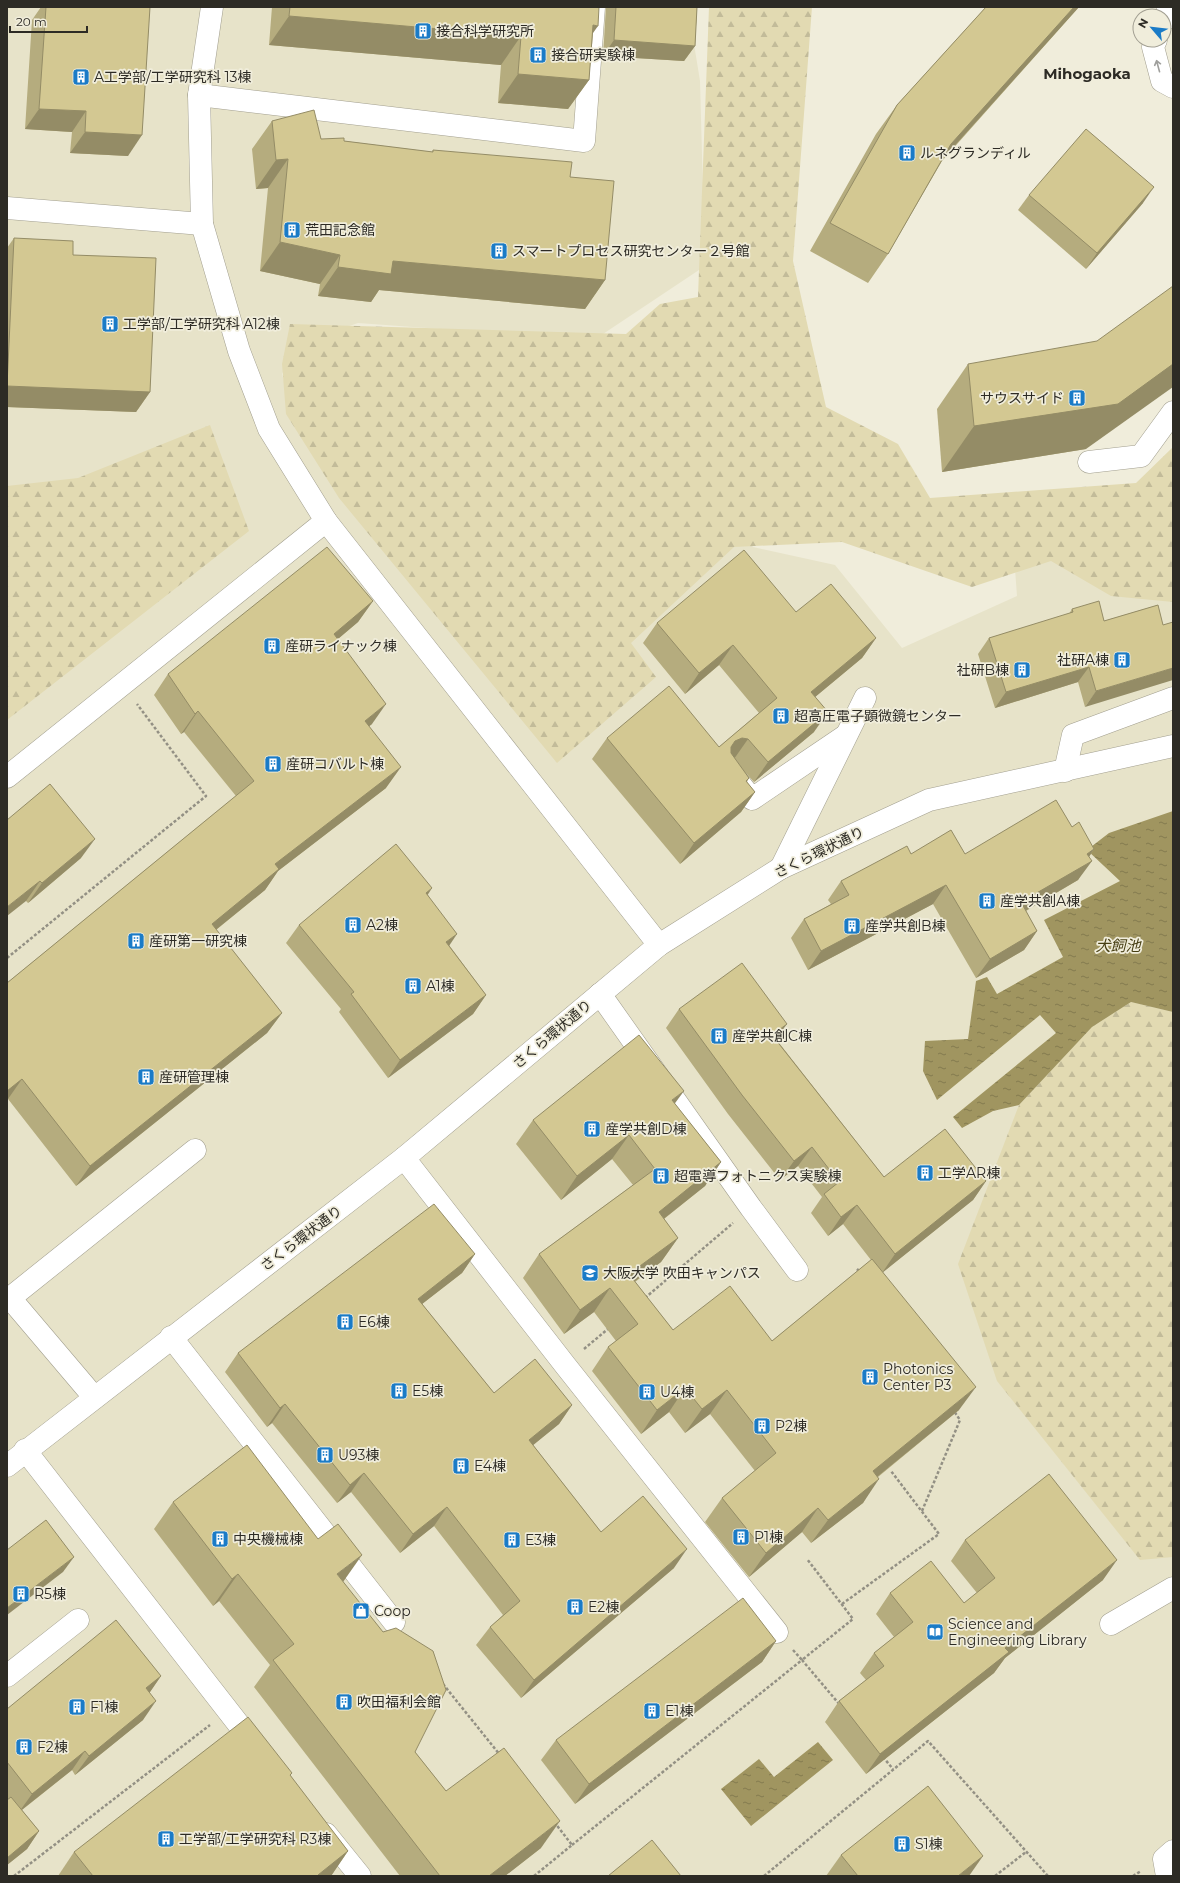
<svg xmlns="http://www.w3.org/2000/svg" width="1180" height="1883" viewBox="0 0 1180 1883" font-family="Montserrat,'Noto Sans JP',sans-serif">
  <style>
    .built { fill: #e7e3c9 }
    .forest { fill: url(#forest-firs) }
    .water { fill: url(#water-ripples) }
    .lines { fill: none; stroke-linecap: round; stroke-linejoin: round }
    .minor-casing { stroke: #a29f8f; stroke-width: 23 }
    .path { stroke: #939084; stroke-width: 2.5; stroke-dasharray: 3 2; stroke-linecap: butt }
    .minor { stroke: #fff; stroke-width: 22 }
    .wall { fill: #b5ac7e }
    .shaded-wall { fill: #948c66 }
    .building { fill: #d3c892; stroke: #948c66 }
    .oneway { stroke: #a0a09d }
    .labels { text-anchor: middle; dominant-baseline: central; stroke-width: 3.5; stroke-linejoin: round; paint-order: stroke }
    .poi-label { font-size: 14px; fill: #2d2b25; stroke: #f0eddb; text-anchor: start }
    .street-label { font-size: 14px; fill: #2d2b25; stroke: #f0eddb }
    .neighbourhood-label { font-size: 15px; font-weight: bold; fill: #2d2b25; stroke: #f0eddb }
    .water-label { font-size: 15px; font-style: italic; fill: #473f14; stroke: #f0eddb }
  </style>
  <defs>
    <pattern id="forest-firs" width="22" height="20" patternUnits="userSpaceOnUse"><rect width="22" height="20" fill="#e2dab2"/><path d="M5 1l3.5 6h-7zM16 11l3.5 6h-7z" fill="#c2bb99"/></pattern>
    <pattern id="water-ripples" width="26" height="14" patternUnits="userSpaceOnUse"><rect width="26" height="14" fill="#a09560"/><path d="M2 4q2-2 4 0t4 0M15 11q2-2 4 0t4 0" fill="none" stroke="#837a4f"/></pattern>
  </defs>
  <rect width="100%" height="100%" fill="#f0eddb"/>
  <polygon class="built" points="7,7 688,7 700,81 705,266 594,340 358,323 296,344 282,374 290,404 714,505 753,547 835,565 902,648 1017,596 1015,569 1051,560 1173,568 1173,1876 7,1876"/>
  <g class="forest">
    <polygon points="709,7 812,7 793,261 826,407 898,444 930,498 1136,483 1173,447 1173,602 1111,596 1051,561 972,587 842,542 734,547 631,643 656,677 557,763 339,498 286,414 282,364 290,324 626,334 660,304 698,297"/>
    <polygon points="210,425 249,531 7,720 7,486 78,478"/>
    <polygon points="1131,1002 1173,1012 1173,1557 1140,1560 997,1381 958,1264 1019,1105 1092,1027"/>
  </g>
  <g class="water">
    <polygon points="1173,811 1173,1012 1131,1002 1092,1027 1019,1105 993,1111 962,1128 953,1117 1056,1033 1040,1015 937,1100 923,1071 925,1041 968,1039 976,981 987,977 997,994 1063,957 1044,920 1120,881 1087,850 1109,833"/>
    <polygon points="818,1742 833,1760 751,1826 721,1789 759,1759 774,1777"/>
  </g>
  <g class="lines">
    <g class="minor-casing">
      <g id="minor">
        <polyline points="212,7 199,95 202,224 239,351 269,429 326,521 659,945"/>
        <polyline points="1164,20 1169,7"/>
        <polyline points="1156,40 1153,47 1162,81 1173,87"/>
        <polyline points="199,95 584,141 594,7"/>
        <polyline points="7,208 202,224"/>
        <polyline points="1089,462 1141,456 1173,412"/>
        <polyline points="1065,771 1073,735 1173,698"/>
        <polyline points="732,774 752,799 845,736"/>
        <polyline points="7,777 326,521"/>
        <polyline points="781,868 865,698"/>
        <polyline points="600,994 751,1208 797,1270"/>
        <polyline points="404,1158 565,1365 777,1632"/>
        <polyline points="10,1298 195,1150"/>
        <polyline points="7,1300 10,1298 94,1397"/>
        <polyline points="171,1337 394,1622"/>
        <polyline points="25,1450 257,1748"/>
        <polyline points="7,1466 404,1158 659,945 781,868 929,800 1173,746"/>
        <polyline points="1111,1624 1173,1588"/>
        <polyline points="7,1676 78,1620"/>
        <polyline points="326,1834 360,1876"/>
        <polyline points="1167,1876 1164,1859 1173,1851"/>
      </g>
    </g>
    <g class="path">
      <polyline points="7,958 206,796 137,704"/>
      <polyline points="857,1269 861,1273"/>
      <polyline points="645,1298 733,1223"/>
      <polyline points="584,1349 609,1328"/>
      <polyline points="922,1511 960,1420 954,1411"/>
      <polyline points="842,1604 939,1534 891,1471"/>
      <polyline points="793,1650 802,1660 853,1619 807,1559"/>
      <polyline points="443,1684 500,1755"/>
      <polyline points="883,1757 893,1769"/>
      <polyline points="572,1845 802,1660 840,1705"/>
      <polyline points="14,1876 210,1725"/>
      <polyline points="534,1876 572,1845 555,1823"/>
      <polyline points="764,1876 928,1741 1048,1876"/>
      <polyline points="995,1876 1026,1852"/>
      <polyline points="1133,1876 1141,1871"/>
    </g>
    <use href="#minor" class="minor"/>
  </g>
  <g class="wall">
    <polygon points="41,7 150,7 128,156 70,153 72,132 25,129 32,20"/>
    <polygon points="272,7 599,7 593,33 589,80 568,109 498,103 501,65 269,45"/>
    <polygon points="606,7 697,7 695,46 684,61 603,56"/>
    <polygon points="986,7 1079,7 942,161 888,254 868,283 810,251 876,134 897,105"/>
    <polygon points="272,121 321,139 344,141 432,152 433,150 570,177 605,280 585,309 379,290 371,302 318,296 320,284 260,271 268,188 256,189 252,149"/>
    <polygon points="1029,195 1143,203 1086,269 1018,210"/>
    <polygon points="14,238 73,255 150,392 136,412 7,407 7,248"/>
    <polygon points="968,364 1086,449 942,472 937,409"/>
    <polygon points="373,601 358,622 338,639 372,724 369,726 386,788 278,871 265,890 216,930 282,1013 267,1033 76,1186 8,1099 7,1100 7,983 236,796 184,732 181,734 154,695 168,674"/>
    <polygon points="1158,605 1085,707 1078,682 995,708 978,654 989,638 1069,614 1072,609 1104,621"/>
    <polygon points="796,612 876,638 862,658 815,697 814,732 754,782 745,772 749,778 747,782 755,792 741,812 680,864 592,759 607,738 719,747 759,713 719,665 685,694 643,643 657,623"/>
    <polygon points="7,820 81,858 28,903 26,901"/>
    <polygon points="1072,827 1094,849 1089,857 1078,880 1026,911 1037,931 1024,950 976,978 933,904 808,970 791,938 804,919 831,904 828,900 841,881 911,854 965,854"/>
    <polygon points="428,895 449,945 486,995 473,1014 388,1078 339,1012 341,1009 286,943 299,925"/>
    <polygon points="679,1009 776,1039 884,1177 986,1181 973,1200 883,1272 959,1410 878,1477 863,1503 811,1543 802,1532 749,1577 705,1522 722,1498 755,1471 710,1414 685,1433 669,1412 641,1434 592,1371 608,1347 616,1341 594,1312 564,1334 523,1278 539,1254 633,1185 612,1159 561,1200 516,1144 533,1120 675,1104 721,1162 705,1186 664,1219 678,1238 661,1262 635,1282 673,1330 772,1341 871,1260 843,1224 828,1236 811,1213 822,1197 798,1166 780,1180 728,1114 666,1028"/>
    <polygon points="475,1254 462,1273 422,1304 494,1393 572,1405 559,1424 533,1445 601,1532 674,1568 521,1698 476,1645 490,1627 503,1615 434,1526 400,1553 351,1492 337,1503 272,1423 267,1427 225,1372 238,1353"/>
    <polygon points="173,1502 343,1582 415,1752 446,1791 541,1848 505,1876 400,1876 254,1687 270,1665 219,1601 213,1606 154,1529"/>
    <polygon points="965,1540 1103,1580 1005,1658 994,1673 866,1774 825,1722 839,1701 866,1680 860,1673 874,1653 894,1637 876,1614 890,1593 964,1603 977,1593 951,1561"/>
    <polygon points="776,1641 762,1662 575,1804 541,1760 556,1740"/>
    <polygon points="161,1676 149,1693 143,1720 75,1775 72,1770 22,1810 39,1831 27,1849 7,1865 7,1800 8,1799 7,1798 7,1709"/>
    <polygon points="290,1776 348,1851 331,1876 58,1876 74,1852"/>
    <polygon points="841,1855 969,1876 826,1876"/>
  </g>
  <g class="shaded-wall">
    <polygon points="1074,7 1079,7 931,172 951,144"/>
    <polygon points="289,16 521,36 501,65 269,45"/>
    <polygon points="593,25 598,26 578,54"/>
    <polygon points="614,40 695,46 684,61 603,56"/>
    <polygon points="518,74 589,80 568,109 498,103"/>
    <polygon points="39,109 86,111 72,132 25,129"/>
    <polygon points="85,132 142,135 128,156 70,153"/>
    <polygon points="288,159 268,188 256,189 276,160"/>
    <polygon points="1154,187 1143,203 1086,269 1097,253"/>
    <polygon points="280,242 340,255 320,284 260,271"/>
    <polygon points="393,261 605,280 585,309 379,290 371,302 318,296 338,267"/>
    <polygon points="1173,364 1173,387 1086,449 942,472 974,426"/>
    <polygon points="7,386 150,392 136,412 7,407"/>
    <polygon points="373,601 358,622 320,654 334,634"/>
    <polygon points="876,638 862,658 797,712 811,692"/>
    <polygon points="733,645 719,665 685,694 699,673"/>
    <polygon points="1089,667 1078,682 995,708 1006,692"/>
    <polygon points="1173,668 1173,680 1085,707 1096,691"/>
    <polygon points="386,704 372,724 351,741 365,721"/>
    <polygon points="198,711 184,732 181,734 195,714"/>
    <polygon points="828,712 814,732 754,782 768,762"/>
    <polygon points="742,738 748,739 734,759 721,762 735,741"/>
    <polygon points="401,767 386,788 278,871 265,890 197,945 212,924 275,864"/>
    <polygon points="755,792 741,812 680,864 694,843"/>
    <polygon points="95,839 81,858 28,903 42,883"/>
    <polygon points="1094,849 1083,866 1092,861 1078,880 1008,921 1021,902 1087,854"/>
    <polygon points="40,881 26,901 7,916 7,907"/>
    <polygon points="946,885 933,904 808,970 821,951"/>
    <polygon points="432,888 420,907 426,893"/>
    <polygon points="1037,931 1024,950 976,978 990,959"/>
    <polygon points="457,934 445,952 446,942"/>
    <polygon points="486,995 473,1014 388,1078 400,1060"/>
    <polygon points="282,1013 267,1033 76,1186 90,1166"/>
    <polygon points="787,1024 773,1043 772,1035"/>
    <polygon points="22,1079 8,1099 7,1100 7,1091"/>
    <polygon points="684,1091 667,1114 672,1100"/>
    <polygon points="629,1135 612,1159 561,1200 577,1176"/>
    <polygon points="812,1147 798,1166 780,1180 794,1161"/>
    <polygon points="721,1162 705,1186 642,1236 659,1212"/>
    <polygon points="986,1181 973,1200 882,1273 895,1254"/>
    <polygon points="857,1205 843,1224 828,1236 841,1217"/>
    <polygon points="678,1238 661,1262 616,1295 629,1274"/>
    <polygon points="475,1254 462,1273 404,1318 418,1299"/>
    <polygon points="610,1288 594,1312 564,1334 580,1310"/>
    <polygon points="976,1387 959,1410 856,1494 873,1471"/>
    <polygon points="685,1388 669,1412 641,1434 657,1410"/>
    <polygon points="727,1390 710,1414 685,1433 702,1409"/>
    <polygon points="285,1404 272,1423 267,1427 280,1408"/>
    <polygon points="572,1405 559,1424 516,1459 529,1440"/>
    <polygon points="364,1473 351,1492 337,1503 350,1485"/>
    <polygon points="879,1479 863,1503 811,1543 828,1520"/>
    <polygon points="447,1507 434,1526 400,1553 413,1534"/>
    <polygon points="818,1508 802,1532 749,1577 766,1553"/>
    <polygon points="687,1549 674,1568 521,1698 534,1680"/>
    <polygon points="362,1555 343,1582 337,1574"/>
    <polygon points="74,1557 63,1572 7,1615 7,1608"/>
    <polygon points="1117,1560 1103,1580 1005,1658 994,1673 866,1774 880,1754 1005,1648"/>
    <polygon points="238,1574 219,1601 213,1606 232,1579"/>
    <polygon points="776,1641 762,1662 575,1804 589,1784"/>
    <polygon points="161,1676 148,1695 146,1688"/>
    <polygon points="156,1701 143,1720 75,1775 89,1756"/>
    <polygon points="85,1751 72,1770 19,1812 32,1794"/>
    <polygon points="560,1821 541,1848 505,1876 489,1876"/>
    <polygon points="39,1831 27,1849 7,1865 7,1858"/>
    <polygon points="348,1851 331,1876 317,1876"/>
    <polygon points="983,1856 969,1876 958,1876"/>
  </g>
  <g class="building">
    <polygon points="46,7 150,7 142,135 85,132 86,111 39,109"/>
    <polygon points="290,7 599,7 598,26 593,25 589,80 518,74 521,36 289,16"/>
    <polygon points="616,7 697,7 695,46 614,40"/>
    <polygon points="986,7 1074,7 951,144 888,254 830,223 897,105"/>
    <polygon points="314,110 321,139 344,138 344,141 433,152 433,150 572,162 570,177 614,181 605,280 393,261 391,274 338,267 340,255 280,242 288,159 276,160 272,121"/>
    <polygon points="1086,129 1154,187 1097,253 1029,195"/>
    <polygon points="14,238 73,241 73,255 156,258 150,392 7,386"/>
    <polygon points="1173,286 1173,364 1118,404 974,426 968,364 1097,341"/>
    <polygon points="327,547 373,601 334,634 386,704 365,721 401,767 275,864 279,869 212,924 282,1013 90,1166 22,1079 7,1091 7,983 254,781 198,711 195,714 168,674"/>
    <polygon points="744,550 796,612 831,584 876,638 811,692 828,712 768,762 748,739 742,738 735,741 731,747 731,753 749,778 746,781 755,792 694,843 607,738 669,686 719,747 777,698 733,645 699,673 657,623"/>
    <polygon points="1099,601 1104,621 1158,605 1163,625 1173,622 1173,668 1096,691 1089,667 1006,692 989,638 1073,612 1072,609"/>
    <polygon points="50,784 95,839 42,883 40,881 7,907 7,820"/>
    <polygon points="1056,800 1072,827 1079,822 1094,849 1087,854 1092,861 1021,902 1037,931 990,959 946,885 821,951 804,919 849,895 841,881 907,846 911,854 951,830 965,854"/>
    <polygon points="396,844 432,888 426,893 457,934 446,942 486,995 400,1060 351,994 354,992 299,925"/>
    <polygon points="742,963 787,1024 772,1035 884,1177 945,1129 986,1181 895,1254 857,1205 841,1217 824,1194 839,1182 812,1147 794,1161 742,1095 679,1009"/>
    <polygon points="639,1035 684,1091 672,1100 721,1162 659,1212 678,1238 629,1274 673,1330 730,1286 772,1341 872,1259 976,1387 873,1471 879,1479 828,1520 818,1508 766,1553 722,1498 776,1453 727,1390 702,1409 685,1388 657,1410 608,1347 638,1324 610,1288 580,1310 539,1254 655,1169 629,1135 577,1176 533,1120"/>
    <polygon points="434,1204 475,1254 418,1299 494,1393 535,1359 572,1405 529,1440 601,1532 643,1496 687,1549 534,1680 490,1627 520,1601 447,1507 413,1534 364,1473 350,1485 285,1404 280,1408 238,1353"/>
    <polygon points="247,1445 318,1539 338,1524 362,1555 337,1574 383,1632 396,1628 433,1651 446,1690 415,1752 446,1791 504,1748 560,1821 489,1876 440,1876 273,1660 294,1644 238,1574 232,1579 173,1502"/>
    <polygon points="1049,1474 1117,1560 1005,1648 1009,1652 880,1754 839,1701 884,1666 874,1653 913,1622 890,1593 931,1561 964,1603 995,1578 965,1540"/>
    <polygon points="46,1520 74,1557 7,1608 7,1550"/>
    <polygon points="743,1598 776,1641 589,1784 556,1740"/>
    <polygon points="116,1620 161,1676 146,1688 156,1701 89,1756 85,1751 32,1794 7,1762 7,1709"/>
    <polygon points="248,1717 292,1773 290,1775 348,1851 318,1875 318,1876 93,1876 74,1852"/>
    <polygon points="928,1786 983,1856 958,1876 858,1876 841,1855"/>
    <polygon points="11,1797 39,1831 7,1858 7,1800"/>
    <polygon points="652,1840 681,1876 608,1876"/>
  </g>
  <defs><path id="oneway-shaft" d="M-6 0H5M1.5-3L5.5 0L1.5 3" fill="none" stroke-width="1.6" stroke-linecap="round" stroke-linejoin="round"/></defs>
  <use class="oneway" href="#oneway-shaft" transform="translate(1158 66) rotate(-105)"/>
  <defs>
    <g id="building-square" transform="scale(0.9)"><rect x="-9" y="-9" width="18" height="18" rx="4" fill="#1a7bc7" stroke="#f0eddb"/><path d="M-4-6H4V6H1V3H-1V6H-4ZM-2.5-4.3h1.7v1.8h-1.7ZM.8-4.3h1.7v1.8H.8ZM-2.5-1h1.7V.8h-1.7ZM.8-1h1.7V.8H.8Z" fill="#fff"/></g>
    <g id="university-square" transform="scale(0.9)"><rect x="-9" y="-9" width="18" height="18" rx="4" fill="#1a7bc7" stroke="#f0eddb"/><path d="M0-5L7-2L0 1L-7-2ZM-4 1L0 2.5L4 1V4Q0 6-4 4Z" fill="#fff"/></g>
    <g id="shop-square" transform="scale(0.9)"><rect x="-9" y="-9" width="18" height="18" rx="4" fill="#1a7bc7" stroke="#f0eddb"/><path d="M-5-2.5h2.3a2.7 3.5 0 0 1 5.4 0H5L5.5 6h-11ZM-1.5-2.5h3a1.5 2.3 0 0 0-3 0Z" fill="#fff"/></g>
    <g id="library-square" transform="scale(0.9)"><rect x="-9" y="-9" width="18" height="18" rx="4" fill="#1a7bc7" stroke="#f0eddb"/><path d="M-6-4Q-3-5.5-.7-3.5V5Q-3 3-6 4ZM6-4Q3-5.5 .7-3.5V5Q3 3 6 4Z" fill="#fff"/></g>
  </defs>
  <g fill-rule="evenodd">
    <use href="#building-square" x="423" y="31"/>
    <use href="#building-square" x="538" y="55"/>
    <use href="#building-square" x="81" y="77"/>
    <use href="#building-square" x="907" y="153"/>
    <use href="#building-square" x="292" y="230"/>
    <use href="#building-square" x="499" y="251"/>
    <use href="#building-square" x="110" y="324"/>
    <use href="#building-square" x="1077" y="398"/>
    <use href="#building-square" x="272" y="646"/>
    <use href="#building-square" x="1122" y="660"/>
    <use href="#building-square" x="1022" y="670"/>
    <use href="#building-square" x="781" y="716"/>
    <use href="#building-square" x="273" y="764"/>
    <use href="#building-square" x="987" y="901"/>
    <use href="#building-square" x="353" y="925"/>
    <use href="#building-square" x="852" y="926"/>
    <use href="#building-square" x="136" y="941"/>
    <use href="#building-square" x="413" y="986"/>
    <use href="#building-square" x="719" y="1036"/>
    <use href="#building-square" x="146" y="1077"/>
    <use href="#building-square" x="592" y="1129"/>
    <use href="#building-square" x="925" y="1173"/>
    <use href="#building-square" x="661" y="1176"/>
    <use href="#university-square" x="590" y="1273"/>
    <use href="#building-square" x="345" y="1322"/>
    <use href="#building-square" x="870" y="1377"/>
    <use href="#building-square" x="399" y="1391"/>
    <use href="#building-square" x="647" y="1392"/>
    <use href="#building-square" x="762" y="1426"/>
    <use href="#building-square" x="325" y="1455"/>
    <use href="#building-square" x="461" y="1466"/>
    <use href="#building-square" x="741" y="1537"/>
    <use href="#building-square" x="220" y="1539"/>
    <use href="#building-square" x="512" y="1540"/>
    <use href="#building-square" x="21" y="1594"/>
    <use href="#building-square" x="575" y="1607"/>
    <use href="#shop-square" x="361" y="1611"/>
    <use href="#library-square" x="935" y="1632"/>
    <use href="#building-square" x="344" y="1702"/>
    <use href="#building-square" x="77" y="1707"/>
    <use href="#building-square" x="652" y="1711"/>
    <use href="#building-square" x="24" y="1747"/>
    <use href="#building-square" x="166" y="1839"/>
    <use href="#building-square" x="902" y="1844"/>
  </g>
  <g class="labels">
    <g class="poi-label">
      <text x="436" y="31">接合科学研究所</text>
      <text x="551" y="55">接合研実験棟</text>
      <text x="94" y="77">A工学部/工学研究科 13棟</text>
      <text x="920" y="153">ルネグランディル</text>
      <text x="305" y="230">荒田記念館</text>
      <text x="512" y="251">スマートプロセス研究センター２号館</text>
      <text x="123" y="324">工学部/工学研究科 A12棟</text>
      <text x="1064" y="398" text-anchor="end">サウスサイド</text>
      <text x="285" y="646">産研ライナック棟</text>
      <text x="1109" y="660" text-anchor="end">社研A棟</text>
      <text x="1009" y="670" text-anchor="end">社研B棟</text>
      <text x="794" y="716">超高圧電子顕微鏡センター</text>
      <text x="286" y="764">産研コバルト棟</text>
      <text x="1000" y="901">産学共創A棟</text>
      <text x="366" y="925">A2棟</text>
      <text x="865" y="926">産学共創B棟</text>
      <text x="149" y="941">産研第一研究棟</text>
      <text x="426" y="986">A1棟</text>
      <text x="732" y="1036">産学共創C棟</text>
      <text x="159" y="1077">産研管理棟</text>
      <text x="605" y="1129">産学共創D棟</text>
      <text x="938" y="1173">工学AR棟</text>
      <text x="674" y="1176">超電導フォトニクス実験棟</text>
      <text x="603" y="1273">大阪大学 吹田キャンパス</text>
      <text x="358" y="1322">E6棟</text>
      <text x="883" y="1369">Photonics<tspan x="883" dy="16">Center P3</tspan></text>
      <text x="412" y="1391">E5棟</text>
      <text x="660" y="1392">U4棟</text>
      <text x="775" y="1426">P2棟</text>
      <text x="338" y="1455">U93棟</text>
      <text x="474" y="1466">E4棟</text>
      <text x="754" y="1537">P1棟</text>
      <text x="233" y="1539">中央機械棟</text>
      <text x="525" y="1540">E3棟</text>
      <text x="34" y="1594">R5棟</text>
      <text x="588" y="1607">E2棟</text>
      <text x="374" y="1611">Coop</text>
      <text x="948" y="1624">Science and<tspan x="948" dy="16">Engineering Library</tspan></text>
      <text x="357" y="1702">吹田福利会館</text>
      <text x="90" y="1707">F1棟</text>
      <text x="665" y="1711">E1棟</text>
      <text x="37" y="1747">F2棟</text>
      <text x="179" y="1839">工学部/工学研究科 R3棟</text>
      <text x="915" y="1844">S1棟</text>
    </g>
    <g class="street-label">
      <text transform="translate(819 852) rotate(-26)">さくら環状通り</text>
      <text transform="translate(552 1034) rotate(-40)">さくら環状通り</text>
      <text transform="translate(301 1238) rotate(-37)">さくら環状通り</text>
    </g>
    <g class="neighbourhood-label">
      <text x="1087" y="73">Mihogaoka</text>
    </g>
    <g class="water-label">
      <text x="1118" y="945">犬飼池</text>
    </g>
  </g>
  <rect width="1180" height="1883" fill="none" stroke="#2d2b25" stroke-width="16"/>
  <g transform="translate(1152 28) rotate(298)"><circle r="19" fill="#f0eddb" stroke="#a29f92"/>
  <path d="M0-3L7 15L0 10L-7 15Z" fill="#1a7bc7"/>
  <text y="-6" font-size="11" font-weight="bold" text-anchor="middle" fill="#2d2b25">N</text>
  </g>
  <path d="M10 26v6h77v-6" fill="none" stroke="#2d2b25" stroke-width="2"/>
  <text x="16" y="26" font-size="12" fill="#2d2b25" stroke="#f0eddb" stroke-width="3" paint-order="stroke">20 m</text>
</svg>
